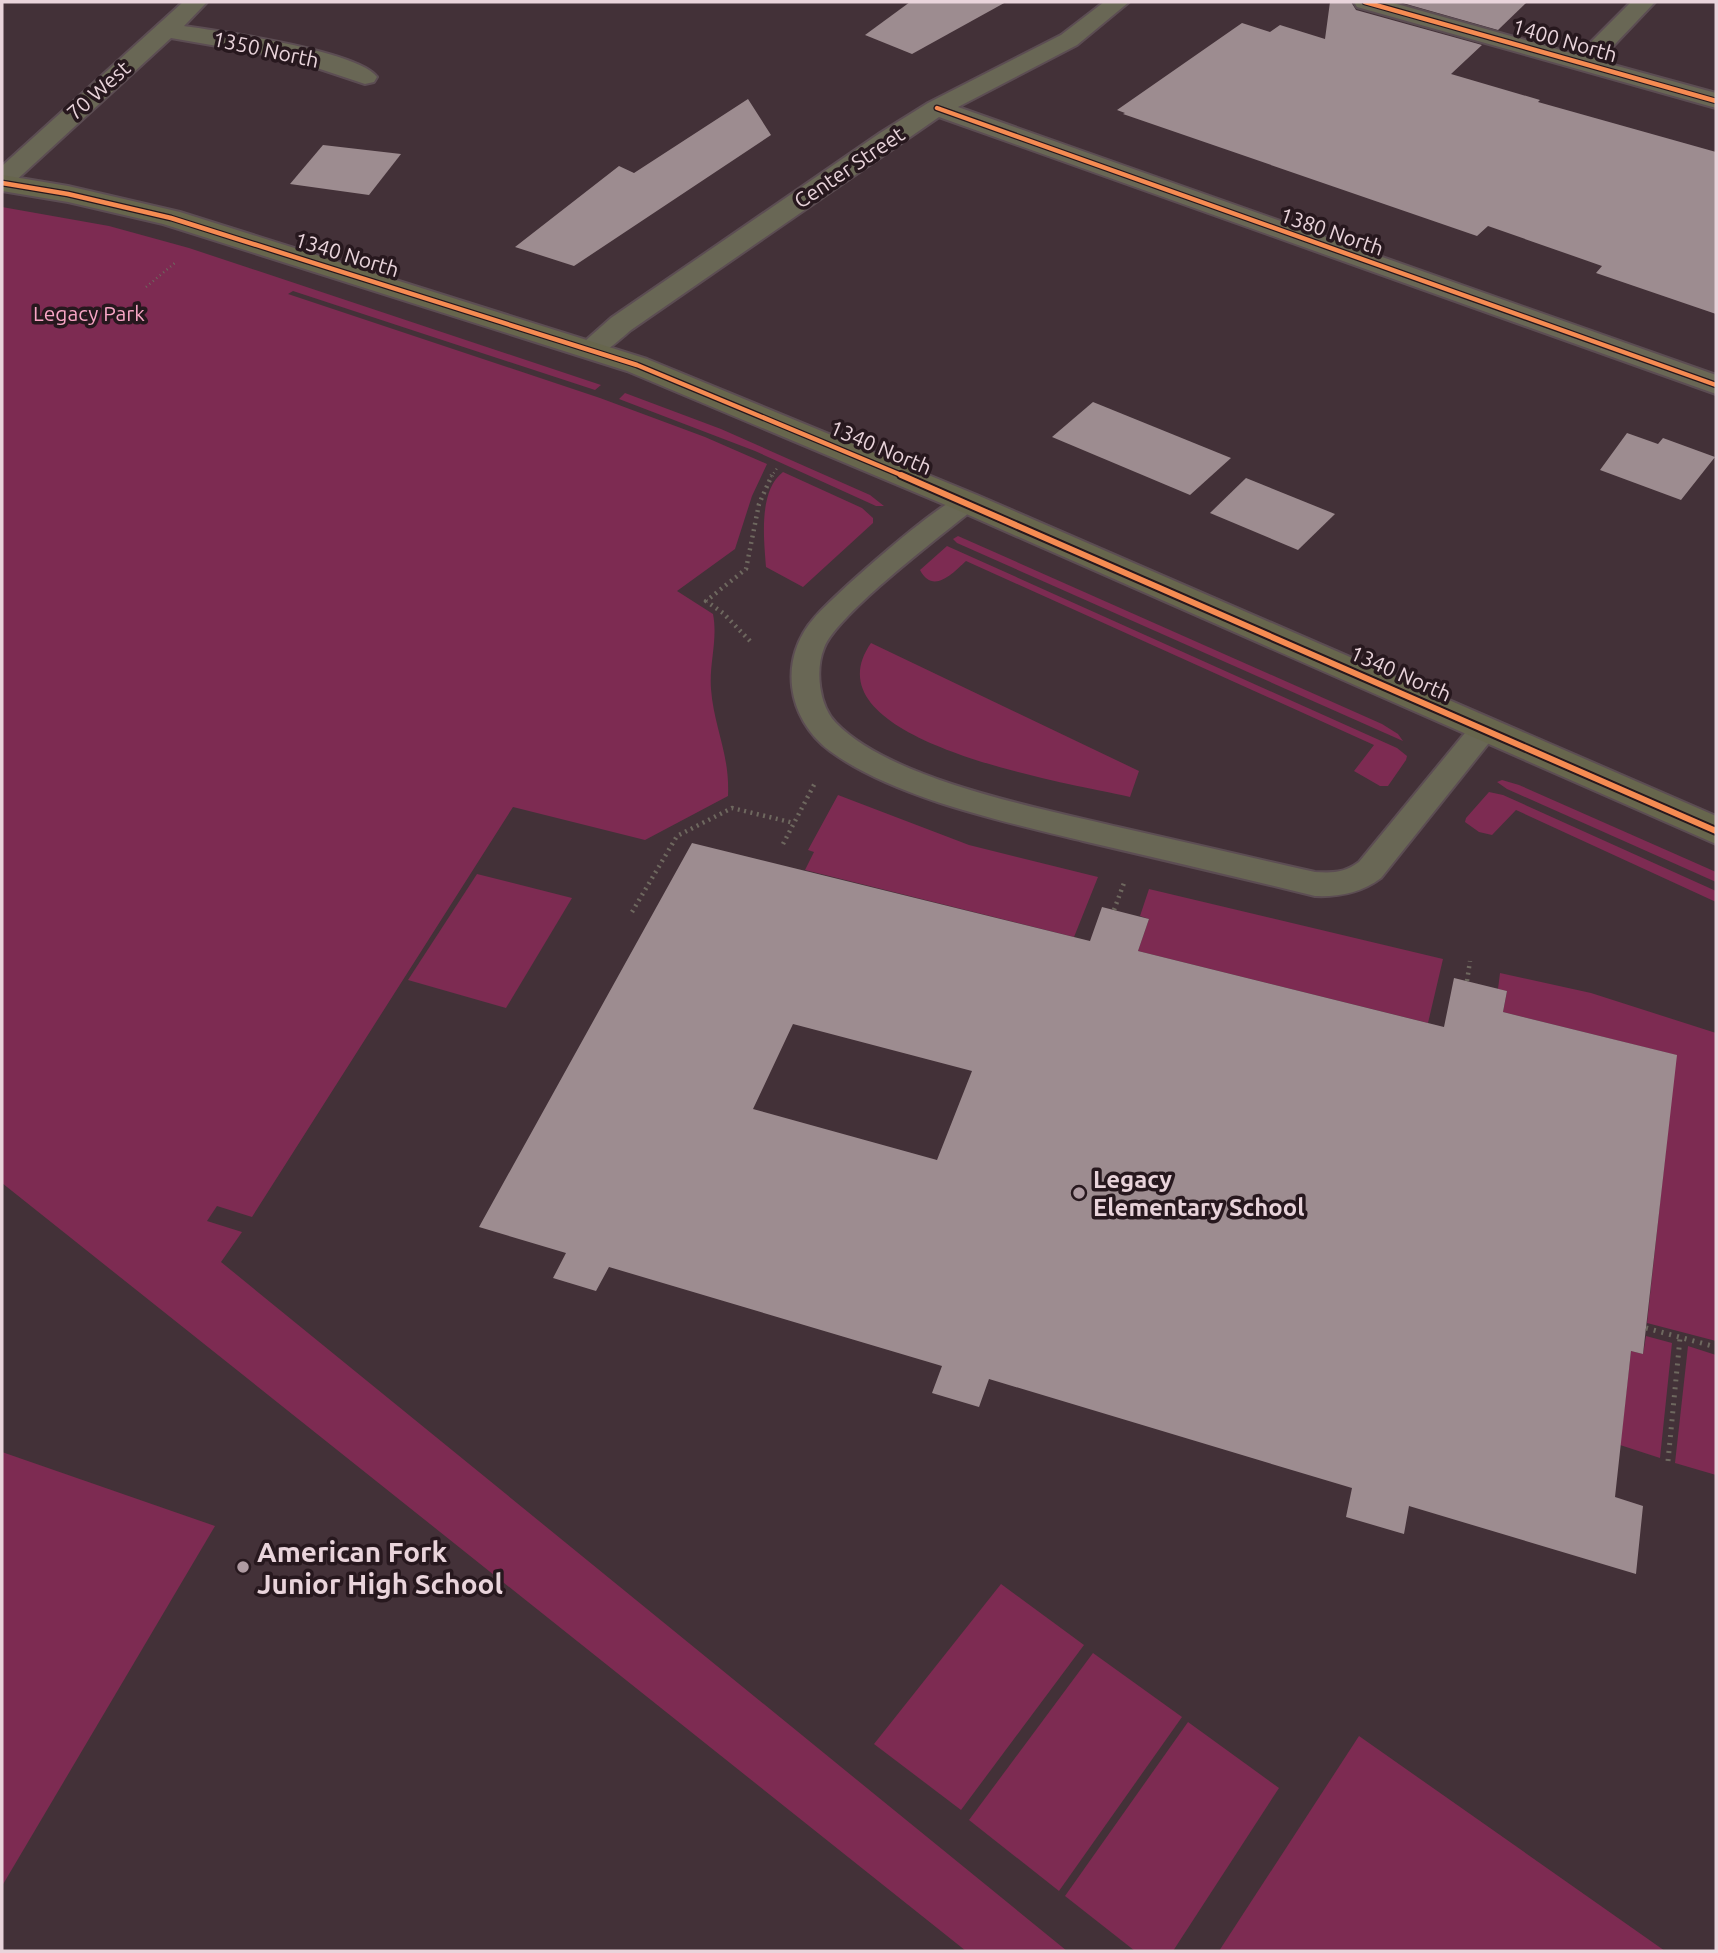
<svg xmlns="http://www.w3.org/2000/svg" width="1718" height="1953" viewBox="0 0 1718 1953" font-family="Ubuntu,sans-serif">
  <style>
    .green { fill: #7d2b52 }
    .building { fill: #9d8c90; fill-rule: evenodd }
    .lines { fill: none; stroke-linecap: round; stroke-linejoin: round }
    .lane-casing { stroke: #5c4d53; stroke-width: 4 }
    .street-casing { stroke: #5c4d53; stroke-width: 4 }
    .secondary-casing { stroke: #5c4d53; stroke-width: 4 }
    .path-far2 { stroke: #6e685f; stroke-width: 2.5; stroke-dasharray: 1 3.5; stroke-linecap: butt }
    .path-far1 { stroke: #6e685f; stroke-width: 4.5; stroke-dasharray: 2 4.5; stroke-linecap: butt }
    .path { stroke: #6e685f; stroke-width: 5; stroke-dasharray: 2 6; stroke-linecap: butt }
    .lane { fill: #696755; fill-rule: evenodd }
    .street { fill: #696755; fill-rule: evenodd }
    .secondary { fill: #67664d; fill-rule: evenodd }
    .cycleway-far1-casing { stroke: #27181e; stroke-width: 7 }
    .cycleway-casing { stroke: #27181e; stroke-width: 10 }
    .cycleway-far1 { stroke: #f68b52; stroke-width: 4.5 }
    .cycleway { stroke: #f68b52; stroke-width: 6 }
    .poi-dot { fill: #af9ba2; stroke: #27181e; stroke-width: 2.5 }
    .labels { text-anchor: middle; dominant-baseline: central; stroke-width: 7; stroke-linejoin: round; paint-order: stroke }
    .far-street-label { font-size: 21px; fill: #e9d4db; stroke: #27181e }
    .far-park-label { font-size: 21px; fill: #f8a5c5; stroke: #27181e }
    .poi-label { font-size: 24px; font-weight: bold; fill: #e9d4db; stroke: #27181e; text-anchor: start }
    .near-poi-label { font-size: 28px; font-weight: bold; fill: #e9d4db; stroke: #27181e; text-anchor: start }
  </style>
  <rect width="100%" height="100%" fill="#433138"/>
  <g class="green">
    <path d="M2 207 109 226 189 248 601 385 595 390 293 291 288 294 600 398 705 437 767 464 752 496 735 549 677 591 713 614C718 640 709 663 711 689 714 728 730 754 728 796L645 840 513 807 252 1217 217 1206 207 1221 242 1232 221 1262 1067 1951H966L2 1183Z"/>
    <polygon points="625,393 721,429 870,495 884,506 876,506 755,451 619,399"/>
    <path d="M783 472 862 508 873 518V523L803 587 766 567C764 540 758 491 783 472Z"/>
    <polygon points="958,536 1382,724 1398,734 1403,741 957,543 953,539"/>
    <path d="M947 546 1397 748 1407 756 1406 760 1388 786H1380L1354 771 1374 745 966 561C953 573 933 595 920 570Z"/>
    <path d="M871 643 1139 771 1130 797C1074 784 802 742 871 643Z"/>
    <polygon points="1502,780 1519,785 1716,872 1716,882 1507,789 1497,782"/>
    <polygon points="1489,792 1503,795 1716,891 1716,902 1516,810 1492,835 1479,832 1465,822 1466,818"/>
    <polygon points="838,795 969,845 1098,877 1074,937 805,870 814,852 808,850"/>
    <polygon points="477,874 572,898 506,1008 408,980"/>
    <polygon points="1149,889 1443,959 1428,1023 1138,951 1149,919 1140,916"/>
    <polygon points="1500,973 1591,993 1716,1033 1716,1341 1647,1323 1676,1055 1503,1012 1507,991 1498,989"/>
    <polygon points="1646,1336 1672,1343 1660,1458 1620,1445 1631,1351 1643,1354"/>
    <polygon points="1688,1346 1716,1355 1716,1475 1675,1463"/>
    <polygon points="2,1452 215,1526 2,1886"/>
    <polygon points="1001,1584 1084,1645 961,1810 874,1744"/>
    <polygon points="1093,1653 1182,1717 1059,1891 969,1820"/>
    <polygon points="1188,1722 1279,1788 1173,1951 1135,1951 1065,1896"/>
    <polygon points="1359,1736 1665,1951 1219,1951"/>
  </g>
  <g class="building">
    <polygon points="910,2 1006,2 912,54 865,35"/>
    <polygon points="1330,2 1351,2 1356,10 1482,45 1451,74 1540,100 1538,102 1716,152 1716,314 1596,273 1602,266 1488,226 1477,236 1123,114 1125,113 1117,110 1242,23 1270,32 1280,25 1325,39"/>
    <polygon points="1399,2 1527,2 1498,30"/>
    <polygon points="748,99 771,135 574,266 515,247 619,166 634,173"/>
    <polygon points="323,145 401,154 369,195 290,184"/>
    <polygon points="1093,402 1231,458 1190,495 1052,437"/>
    <polygon points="1627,433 1658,444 1663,438 1715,457 1681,500 1600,470"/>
    <polygon points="1246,478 1335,514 1298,550 1210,513"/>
    <path d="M692 843 1090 941 1102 907 1149 919 1138 951 1444 1027 1454 978 1507 991 1503 1012 1677 1055 1643 1354 1631 1351 1615 1497 1643 1506 1636 1574 1409 1506 1404 1534 1346 1517 1352 1488 989 1379 979 1407 932 1393 942 1366 609 1267 596 1291 553 1278 566 1253 479 1227ZM793 1024 972 1071 937 1160 753 1109Z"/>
  </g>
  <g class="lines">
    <g class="lane-casing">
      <path id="lane" d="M966 494 975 496 979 502 975 508C943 534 837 614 824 648 815 670 819 706 836 723 891 780 1042 809 1118 827 1184 842 1249 857 1315 872 1333 873 1344 873 1359 862L1474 722 1485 719 1496 722 1500 729 1381 878C1361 893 1339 897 1315 896 1238 877 1161 859 1083 841 1006 822 894 798 830 751 786 718 778 658 815 617 837 593 939 501 966 494Z"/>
    </g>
    <g class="street-casing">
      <g id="street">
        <path d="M183 2H207L184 26C219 31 359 51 377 77L374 82 365 84 287 58 171 38 11 185 2 188V166Z"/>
        <path d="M1104 2H1129L1077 45 958 107 1716 375V394L939 117 631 330C615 343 601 360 580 355L576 349 611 318 880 133 928 103 1061 35Z"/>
        <polygon points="1354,2 1390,2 1578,55 1631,2 1655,2 1599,61 1716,93 1716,108 1357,7"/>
      </g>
    </g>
    <g class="secondary-casing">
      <polygon id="secondary" points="2,175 68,186 180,212 647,359 977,495 1716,816 1716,844 955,509 627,371 163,224 68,202 2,191"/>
    </g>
    <g class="path-far2">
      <polyline points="146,287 176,262"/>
      <polyline points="771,477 778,467"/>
    </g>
    <g class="path-far1">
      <polyline points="750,641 723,613 706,601 746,569 759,504 772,475"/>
      <polyline points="783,844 816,781"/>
      <polyline points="1114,910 1124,883"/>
      <polyline points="632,912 677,836 732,808 794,823"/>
      <polyline points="1467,981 1470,961"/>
    </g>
    <g class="path">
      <polyline points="1646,1328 1716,1347"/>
      <polyline points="1668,1461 1680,1338"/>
    </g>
    <use href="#lane" class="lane"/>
    <use href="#street" class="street"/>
    <use href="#secondary" class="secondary"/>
    <g class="cycleway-far1-casing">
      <g id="cycleway-far1">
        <polyline points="1365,2 1716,101"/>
        <polyline points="937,108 1716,385"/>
        <polyline points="2,183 68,194 171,218 637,365 906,477"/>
      </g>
    </g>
    <g class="cycleway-casing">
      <polyline id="cycleway" points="901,475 1716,831"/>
    </g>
    <use href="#cycleway-far1" class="cycleway-far1"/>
    <use href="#cycleway" class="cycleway"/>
  </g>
  <g class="poi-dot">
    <circle cx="1079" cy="1193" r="7"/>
    <circle cx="243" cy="1567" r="7"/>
  </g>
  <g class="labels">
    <g class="far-street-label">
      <text transform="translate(1565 40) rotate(16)">1400 North</text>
      <text transform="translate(266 49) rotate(12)">1350 North</text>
      <text transform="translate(98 90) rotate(-42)">70 West</text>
      <text transform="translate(849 167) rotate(-34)">Center Street</text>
      <text transform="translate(1332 231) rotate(19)">1380 North</text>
      <text transform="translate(347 254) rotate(17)">1340 North</text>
      <text transform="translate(881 447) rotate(23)">1340 North</text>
      <text transform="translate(1401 673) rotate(24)">1340 North</text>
    </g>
    <g class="far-park-label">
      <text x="89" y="313">Legacy Park</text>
    </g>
    <g class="poi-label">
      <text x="1093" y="1179">Legacy<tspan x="1093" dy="28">Elementary School</tspan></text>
    </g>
    <g class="near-poi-label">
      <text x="257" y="1551">American Fork<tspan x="257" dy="32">Junior High School</tspan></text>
    </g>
  </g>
  <rect width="1718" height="1953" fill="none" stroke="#e9d4db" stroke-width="7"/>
</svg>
